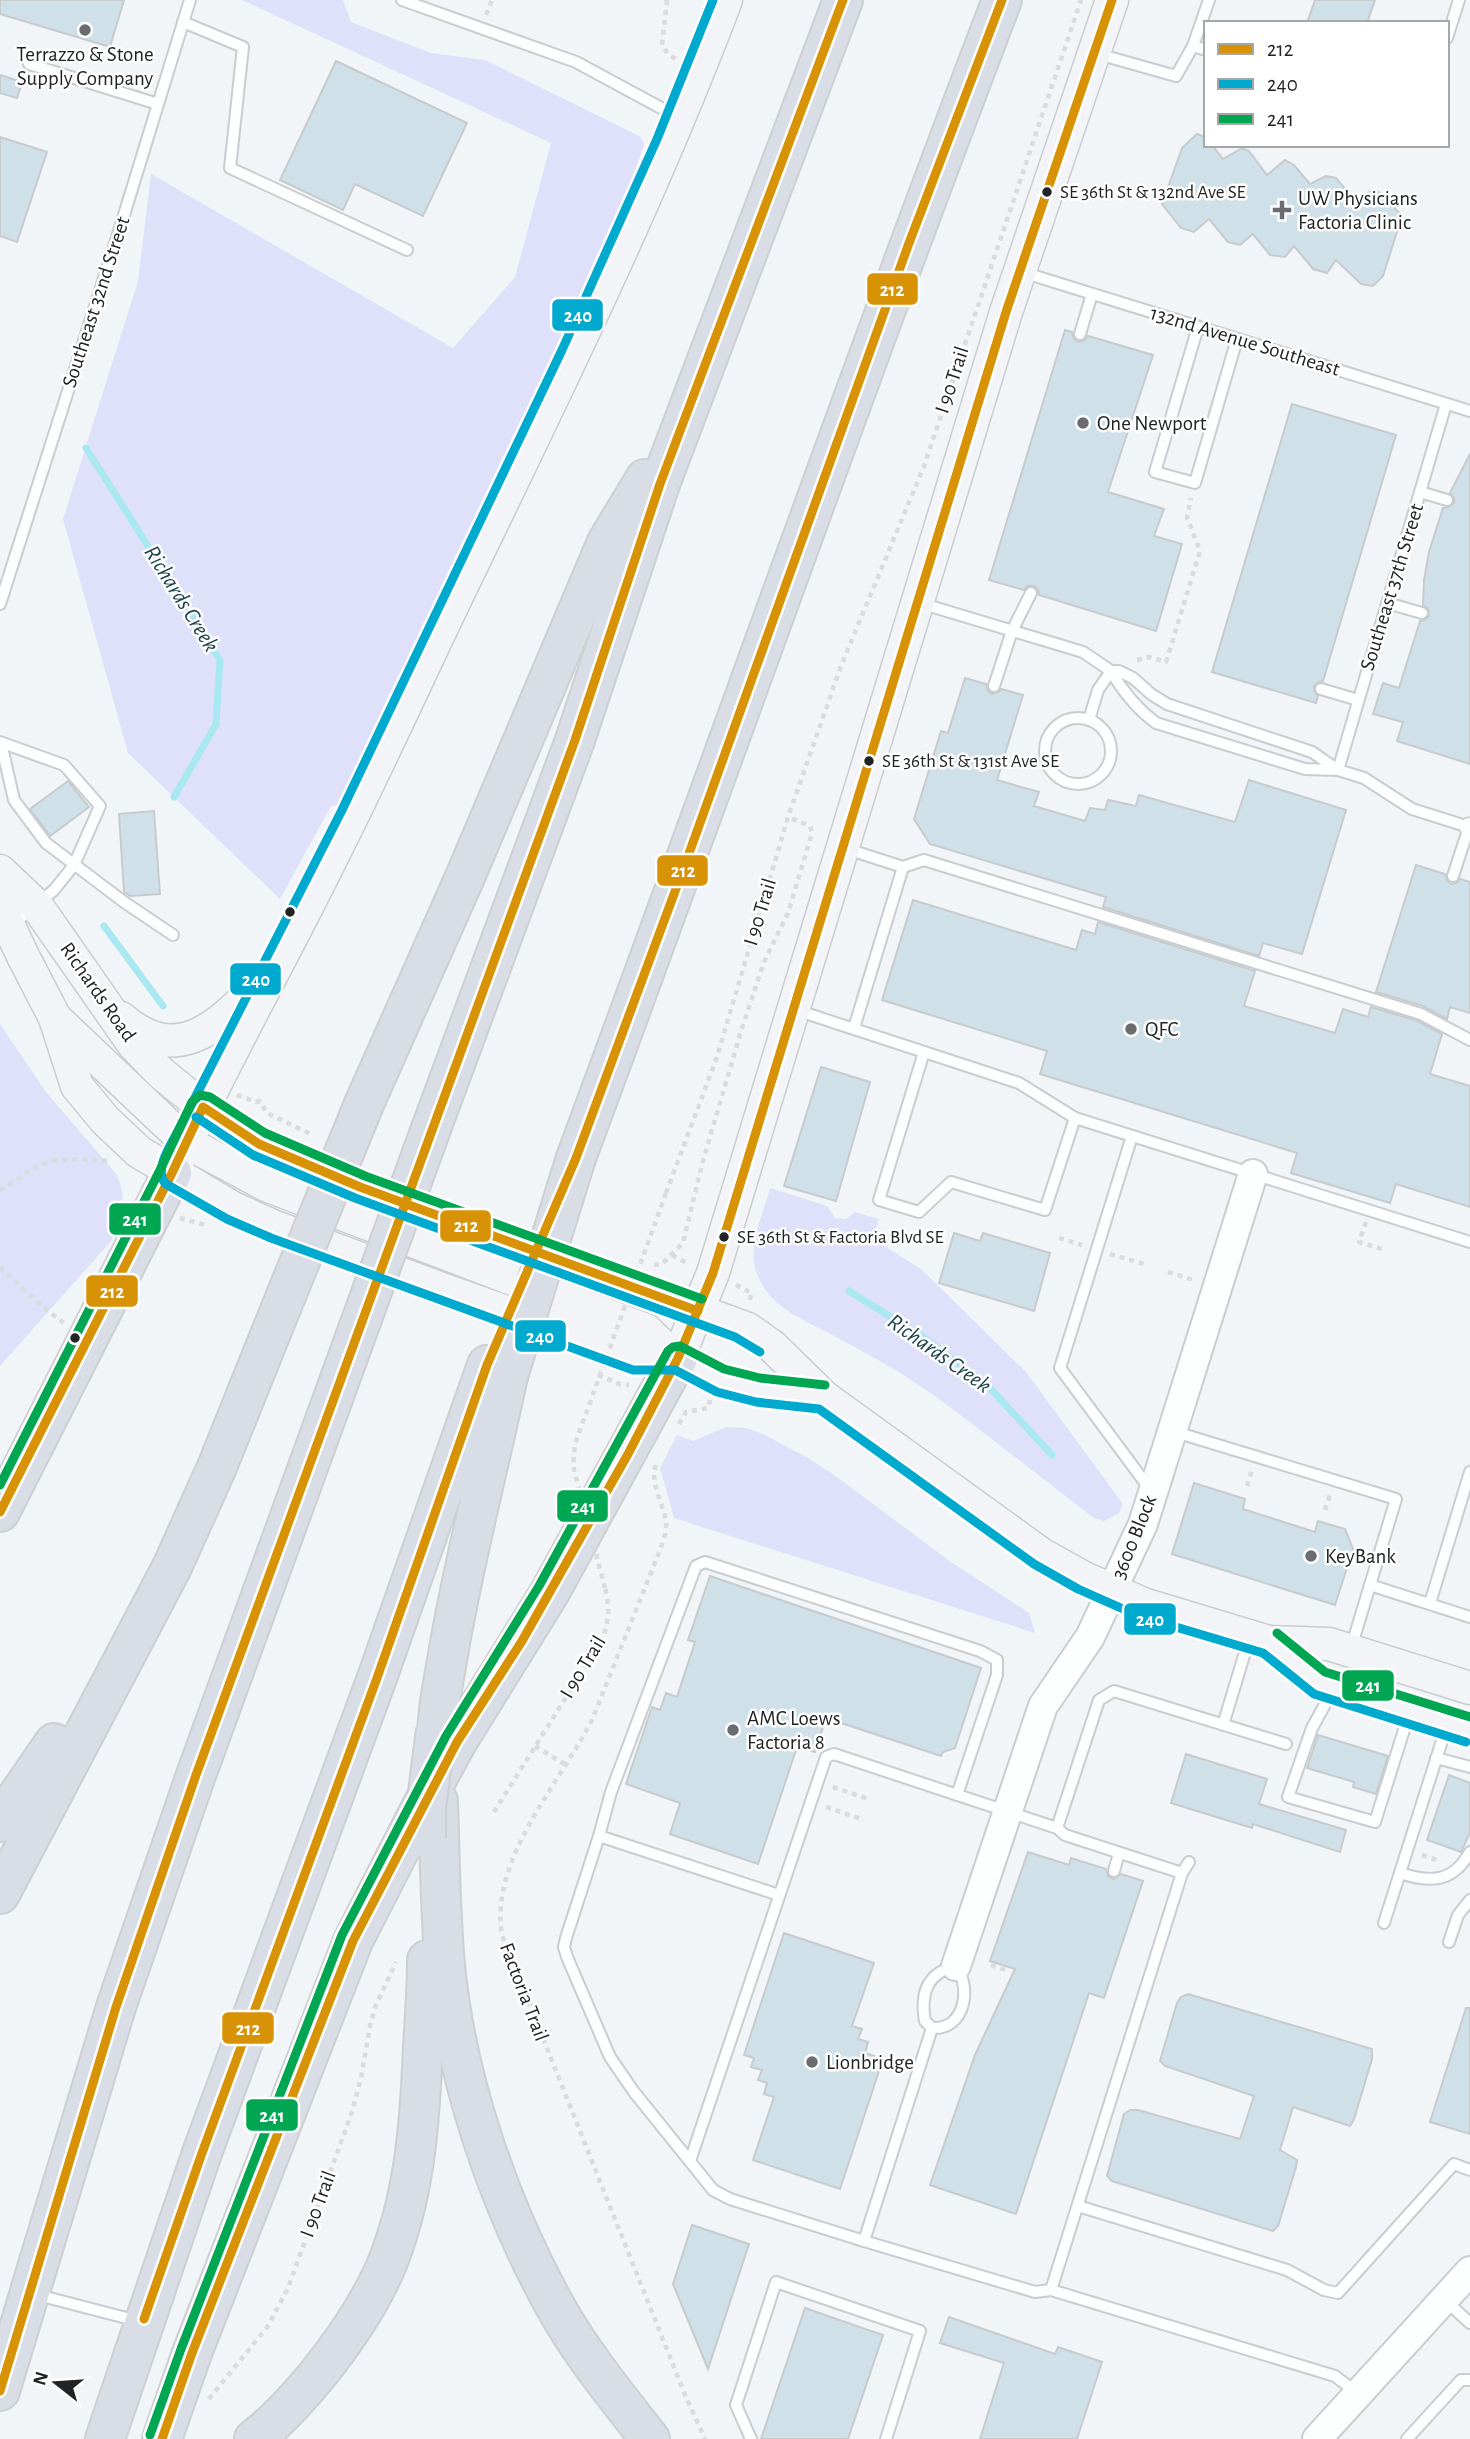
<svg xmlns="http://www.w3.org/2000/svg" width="1470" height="2439" viewBox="0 0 1470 2439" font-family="'Alegreya Sans',sans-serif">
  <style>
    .green { fill: #dfe1fa }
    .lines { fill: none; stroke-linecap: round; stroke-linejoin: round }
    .stream { stroke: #a9e8f0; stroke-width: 7 }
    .building { fill: #d0e0e8; stroke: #c7cbcd; stroke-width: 2 }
    .service-casing { stroke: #cacdcf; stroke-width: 14 }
    .pedestrian-casing { stroke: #cacdcf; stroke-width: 21 }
    .tertiary-casing { stroke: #cacdcf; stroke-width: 32 }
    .secondary-casing { stroke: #cacdcf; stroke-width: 35 }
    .motorway-casing { stroke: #cecfd1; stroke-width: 42 }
    .path { stroke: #d9dbdc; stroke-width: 4.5; stroke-dasharray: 5 5; stroke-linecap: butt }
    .service { stroke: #fdfefe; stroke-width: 10 }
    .pedestrian { stroke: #fdfefe; stroke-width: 18 }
    .tertiary { stroke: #fdfefe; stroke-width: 28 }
    .secondary { stroke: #f2f4f7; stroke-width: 32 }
    .motorway { stroke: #d8dde6; stroke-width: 38 }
    .motorway-bridge-casing { stroke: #cecfd1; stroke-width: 42; stroke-linecap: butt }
    .path-bridge { stroke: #d9dbdc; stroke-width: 4.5; stroke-dasharray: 5 5; stroke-linecap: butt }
    .motorway-bridge { stroke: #d8dde6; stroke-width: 38 }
    .bus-1-casing { stroke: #fff; stroke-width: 14 }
    .bus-2-casing { stroke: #fff; stroke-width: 14 }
    .bus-3-casing { stroke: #fff; stroke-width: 14 }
    .bus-1 { stroke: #d79206; stroke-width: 9 }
    .bus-2 { stroke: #00a9ce; stroke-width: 9 }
    .bus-3 { stroke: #00a651; stroke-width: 9 }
    .poi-dot { fill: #6a6c6f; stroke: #fff; stroke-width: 2.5 }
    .bus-dot { fill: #212325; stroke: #fff; stroke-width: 2.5 }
    .labels { text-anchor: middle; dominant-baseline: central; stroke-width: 5; stroke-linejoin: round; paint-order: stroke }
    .bus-label { font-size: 19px; fill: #212325; stroke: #fff; text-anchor: start }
    .poi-label { font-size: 21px; fill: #212325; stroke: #fff; text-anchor: start }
    .street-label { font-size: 21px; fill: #212325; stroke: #fff }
    .water-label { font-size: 23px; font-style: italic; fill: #1b4348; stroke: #fff }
    .line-badge { stroke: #fff; stroke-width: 2.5 }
    .badge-label { font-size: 19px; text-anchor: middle; font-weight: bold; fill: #fff }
  </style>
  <rect width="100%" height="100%" fill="#f1f5f8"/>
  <g class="green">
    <polygon points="242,0 343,0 351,22 431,53 485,60 641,137 644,145 614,227 339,806 331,806 280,899 128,753 63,519 138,281 151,174 453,348 515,277 551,143"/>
    <polygon points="0,1024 46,1092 117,1175 122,1190 123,1208 112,1240 0,1366"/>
    <path d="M770 1188 827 1206 835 1218 846 1219 854 1212 879 1219 873 1239 921 1269 1026 1372 1123 1504 1119 1513 1104 1521 1094 1518C1040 1477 987 1434 932 1394 903 1373 868 1354 836 1337 803 1319 769 1309 756 1271 747 1247 764 1212 770 1188Z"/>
    <polygon points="726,1427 746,1428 763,1434 808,1458 837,1477 951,1562 1029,1613 1035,1633 674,1518 660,1468 677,1435 693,1441"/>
  </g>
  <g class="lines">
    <g class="stream">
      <polyline points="86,448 220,660 216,724 174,797"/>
      <polyline points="104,926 163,1006"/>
      <polyline points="849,1291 923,1337 988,1386 1052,1455"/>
    </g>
  </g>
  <g class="building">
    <polygon points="0,0 124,0 110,47 0,14"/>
    <polygon points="1315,0 1375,0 1367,23 1307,23"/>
    <polygon points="336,61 467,123 423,216 355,184 343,210 280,180"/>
    <polygon points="0,75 22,82 17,98 0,93"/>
    <polygon points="1197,134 1205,137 1206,145 1212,145 1223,159 1242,148 1249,151 1267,175 1285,160 1294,165 1310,184 1326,176 1336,178 1356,202 1372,190 1381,193 1402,216 1383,276 1373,286 1361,284 1336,260 1327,273 1313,269 1294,246 1285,257 1270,255 1253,234 1240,245 1228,242 1209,219 1194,232 1181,228 1162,204 1182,148"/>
    <polygon points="0,137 47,152 17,242 0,236"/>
    <polygon points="1065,330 1072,332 1074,339 1078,342 1085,340 1088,336 1153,355 1108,492 1164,509 1154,536 1182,544 1156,631 1039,595 1038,589 1034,586 1027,586 1024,590 989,580"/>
    <polygon points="1292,404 1396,435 1323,681 1319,682 1314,686 1314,691 1318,696 1316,703 1212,672"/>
    <polygon points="1470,454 1470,764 1397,741 1403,722 1373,714 1383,683 1399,688 1420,621 1425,620 1429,616 1428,608 1423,605 1424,580 1429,552 1443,508 1449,507 1454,503 1454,498 1450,493"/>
    <polygon points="965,678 986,684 988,691 992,694 999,692 1001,689 1023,695 997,780 1039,792 1034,806 1085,821 1090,808 1105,810 1108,800 1136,806 1139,795 1235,822 1249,780 1346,810 1302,954 1263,943 1259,956 1103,907 1106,897 930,844 914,819 941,731 948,733"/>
    <polygon points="68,781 89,807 50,836 30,809"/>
    <polygon points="154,811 160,894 130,896 124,892 119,814"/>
    <polygon points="1416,865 1445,874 1447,881 1451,884 1458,882 1460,879 1470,882 1470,1013 1450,1007 1447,1019 1423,1006 1376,992"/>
    <polygon points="913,900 1076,950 1082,930 1095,934 1098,922 1255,971 1244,1006 1335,1033 1343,1009 1368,1017 1371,1007 1418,1021 1442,1034 1430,1074 1470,1086 1470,1207 1396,1184 1390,1203 1291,1173 1297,1153 1040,1074 1047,1051 882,1000"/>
    <polygon points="821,1067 870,1082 836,1201 784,1186"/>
    <polygon points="954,1233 980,1241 983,1233 1050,1253 1034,1311 939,1283"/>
    <polygon points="1194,1483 1245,1499 1243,1509 1315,1532 1318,1521 1345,1529 1353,1549 1335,1605 1172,1554"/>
    <polygon points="710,1576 981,1668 955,1748 943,1752 941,1756 826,1718 815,1752 797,1747 758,1864 670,1834 680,1803 626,1784 652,1707 660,1710 666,1693 677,1697 695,1642 688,1640"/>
    <polygon points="1318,1735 1388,1756 1376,1794 1353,1787 1354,1782 1307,1768"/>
    <polygon points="1186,1754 1267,1779 1259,1804 1346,1830 1340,1852 1253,1824 1252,1828 1171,1803"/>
    <polygon points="1449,1775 1470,1783 1470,1833 1461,1852 1427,1840"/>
    <polygon points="1028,1852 1069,1865 1071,1858 1106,1869 1108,1876 1113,1879 1121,1874 1143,1881 1104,1998 1089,1993 1016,2214 930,2185 975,2055 1015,1969 990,1961"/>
    <polygon points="784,1933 874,1963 852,2026 862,2029 858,2039 868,2042 865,2053 874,2056 871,2065 880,2068 840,2189 753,2160 774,2097 764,2094 767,2083 758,2080 762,2070 751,2067 754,2058 744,2055"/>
    <polygon points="1188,1994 1372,2049 1372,2059 1354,2119 1350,2126 1293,2107 1280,2150 1297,2160 1296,2167 1278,2226 1273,2231 1112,2181 1107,2176 1124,2114 1130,2110 1138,2110 1240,2139 1254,2096 1165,2066 1160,2061 1177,2003 1181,1997"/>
    <polygon points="1466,2008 1470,2008 1470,2134 1430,2122"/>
    <polygon points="692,2225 749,2244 708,2369 673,2284"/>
    <polygon points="805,2308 883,2335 848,2439 761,2439"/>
    <polygon points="949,2317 1055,2354 1058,2347 1102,2362 1077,2439 980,2439 1004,2363 940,2343"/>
  </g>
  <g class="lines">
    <g class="service-casing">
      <g id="service">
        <polyline points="402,0 576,62 676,116"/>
        <polyline points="183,22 243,47 230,168 407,250"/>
        <polyline points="1447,38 1459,0"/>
        <polyline points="1206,50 1193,46 1209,0"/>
        <polyline points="1098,54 1176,76 1193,46"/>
        <polyline points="29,64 158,104"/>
        <polyline points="1022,272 1470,411"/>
        <polyline points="1198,327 1155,472 1195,483 1237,339"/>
        <polyline points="1080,334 1092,294"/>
        <polyline points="1420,492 1447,500"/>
        <polyline points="920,603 1083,652 1111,671 1119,671 1133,678 1151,694 1167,704 1312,752 1338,770"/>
        <polyline points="1387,603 1422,613"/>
        <polyline points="0,604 120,228 190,0"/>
        <path d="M1111 671C1123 692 1136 708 1156 723L1305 769 1338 770 1364 778 1412 809 1469 827 1453 876"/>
        <polyline points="994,686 1012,631 1031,593"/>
        <polyline points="1321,689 1358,700"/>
        <circle cx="1078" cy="751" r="33"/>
        <polyline points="1089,720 1098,690 1111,671"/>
        <polyline points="0,742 64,765 100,806 74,865 54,890 12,925"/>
        <polyline points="1,743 14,800 46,843 124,902 173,935"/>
        <polyline points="1338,770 1446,404"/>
        <polyline points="844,848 903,867 854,1028"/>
        <polyline points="903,867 924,860 1421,1014 1470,1040"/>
        <polyline points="796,1010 1019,1083 1075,1118 1470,1242"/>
        <polyline points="924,1052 879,1200 919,1212 951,1182 1045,1210 1075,1118"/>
        <polyline points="1132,1136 1060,1368 1149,1488"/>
        <polyline points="1172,1431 1396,1499 1351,1648"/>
        <polyline points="1370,1585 1470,1617"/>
        <polyline points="1430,1603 1470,1472"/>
        <polyline points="1333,1690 1312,1728 1288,1797 1375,1822 1409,1714"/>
        <polyline points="1223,1725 1249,1639"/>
        <polyline points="1436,1758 1470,1767"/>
        <polyline points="1057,1828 1099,1700 1114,1691 1286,1744"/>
        <polyline points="599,1836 611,1792 696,1566 705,1562 980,1651 997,1660 997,1675 957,1795"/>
        <polyline points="1114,1871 1119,1853"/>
        <path d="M1400 1873C1430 1883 1453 1883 1470 1852"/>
        <polyline points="779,1895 599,1836 566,1938 564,1947 567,1957 610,2057 634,2092 713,2190 730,2199 864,2241 932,2028"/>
        <polyline points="1384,1923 1447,1725"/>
        <polyline points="1449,1942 1458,1915 1470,1900"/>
        <path d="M956 1966C972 1988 965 2030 932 2028L925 2021C920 1993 927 1973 956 1966Z"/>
        <polyline points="690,2161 826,1757 834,1754 1057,1828 1065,1835 1182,1873"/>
        <polyline points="1078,2206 1287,2270 1324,2290 1338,2293 1454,2164 1470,2170"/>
        <polyline points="864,2241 1035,2292 1051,2290 1335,2376 1357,2393"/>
        <polyline points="1051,2290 1182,1873 1189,1862"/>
        <polyline points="34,2294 138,2321"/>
        <polyline points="1446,2301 1470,2323"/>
        <polyline points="751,2439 736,2405 776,2282 920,2331 886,2439"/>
        <polyline points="1407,2439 1461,2380 1470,2380"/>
      </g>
    </g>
    <g class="pedestrian-casing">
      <polyline id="pedestrian" points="1469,827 1470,827"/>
    </g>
    <g class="tertiary-casing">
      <g id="tertiary">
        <polyline points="956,1966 1043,1706 1090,1637 1143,1524 1253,1174"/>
        <polyline points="1317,2439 1470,2271"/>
      </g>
    </g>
    <g class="secondary-casing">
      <g id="secondary">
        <polyline points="0,871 37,906 134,1045 161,1073 203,1107 259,1144 360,1187 748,1329 772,1346 824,1397 1041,1554 1084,1578 1143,1604 1269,1642 1329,1644 1470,1688"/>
        <polyline points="0,907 23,956 55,1018 77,1086 105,1120 139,1152 233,1208 275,1227 450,1292 637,1358 678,1358"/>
        <path d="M55 1018 186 1142 266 1185 646 1330C656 1340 667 1351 679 1359 723 1388 773 1392 824 1397"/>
        <path d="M121 1018C175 1065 215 1030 255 988"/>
        <path d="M172 1173C222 1064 281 961 334 853 382 758 425 661 472 565 562 379 653 193 726 0"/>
        <polyline points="678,1358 713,1273 1006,312 1112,0"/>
        <polyline points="1269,1642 1319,1683 1470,1730"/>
      </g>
    </g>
    <g class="motorway-casing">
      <g id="motorway">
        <polyline points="364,1104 465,877 607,542 645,479"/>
        <polyline points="432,1126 575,740 660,484 843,0"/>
        <path d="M576 1158C719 773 855 384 1002 0"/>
        <polyline points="0,1512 172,1173"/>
        <path d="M437 1755C435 1717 444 1680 450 1643 466 1553 489 1465 508 1376"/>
        <path d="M438 1801C440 1855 440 1911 445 1965 456 2080 499 2205 555 2306 581 2353 617 2397 650 2439"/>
        <polyline points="0,1822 54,1743"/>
        <polyline points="0,1894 172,1567 217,1467 285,1298"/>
        <polyline points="0,2391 116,2007 196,1775 352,1346"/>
        <polyline points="105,2439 202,2153 377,1678 487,1365"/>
        <polyline points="162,2439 192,2353 353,1941 421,1808 457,1742 550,1592 678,1358"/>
        <path d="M254 2439C278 2421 299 2397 318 2374 343 2343 367 2308 384 2271 415 2199 420 2122 423 2046 425 2017 427 1988 427 1960"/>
      </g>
    </g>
    <g class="path">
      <polyline points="667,0 662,45 668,54 677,60"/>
      <polyline points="486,15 492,0"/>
      <polyline points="1137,660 1149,657 1166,662 1200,551 1187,517 1191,498"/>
      <polyline points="237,1095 256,1102 260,1101 267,1113 313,1135"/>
      <path d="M0 1190C14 1184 24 1172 38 1166 61 1156 85 1160 110 1161"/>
      <polyline points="666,1193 717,1057 788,817 841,666 924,466 1081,0"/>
      <polyline points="180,1218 209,1226"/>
      <polyline points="1366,1222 1359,1242 1382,1249"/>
      <polyline points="1059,1238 1082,1245"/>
      <polyline points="1110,1254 1144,1264"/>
      <polyline points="672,1255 689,1264"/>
      <polyline points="654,1265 662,1264 683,1243 702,1164 741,1031 764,962 788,913 812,833 810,826 788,817"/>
      <polyline points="0,1267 44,1308 65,1324"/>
      <polyline points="1168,1272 1194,1280"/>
      <polyline points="736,1285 752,1293 748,1304"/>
      <polyline points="598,1375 619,1384 629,1385"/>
      <polyline points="679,1424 686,1412 708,1408 710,1400"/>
      <path d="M656 1465C649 1483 664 1504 666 1522 667 1532 663 1541 660 1550L592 1720C560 1783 489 1860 502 1935L685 2395 705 2439"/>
      <polyline points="1247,1486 1252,1470"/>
      <polyline points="1325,1510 1330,1494"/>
      <polyline points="535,1746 566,1765"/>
      <polyline points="833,1787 871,1800"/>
      <polyline points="826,1807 864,1820"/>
      <path d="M494 1812 602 1640C609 1622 610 1606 605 1588"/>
      <polyline points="1422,1855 1440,1861"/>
      <polyline points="991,1965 1005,1970"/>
      <polyline points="209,2399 268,2326 288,2288 352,2112 361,2078 370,2026 376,2005 396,1962"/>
    </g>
    <use href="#service" class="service"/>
    <use href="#pedestrian" class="pedestrian"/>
    <use href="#tertiary" class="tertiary"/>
    <use href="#secondary" class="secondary"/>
    <use href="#motorway" class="motorway"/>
    <g class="motorway-bridge-casing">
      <g id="motorway-bridge">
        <polyline points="285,1298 364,1104"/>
        <polyline points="352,1346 432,1126"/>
        <polyline points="508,1376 576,1158"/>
        <polyline points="426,1838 426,1808 436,1730"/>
      </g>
    </g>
    <polyline class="path-bridge" points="605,1588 573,1466 575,1444 666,1193"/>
    <use href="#motorway-bridge" class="motorway-bridge"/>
    <g class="bus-1-casing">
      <g id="bus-1">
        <polyline points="0,1512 172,1173 203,1107 259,1144 360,1187 698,1311"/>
        <polyline points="144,2319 202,2153 377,1678 487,1365 576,1158 687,859 909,243 1002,0"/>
        <polyline points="0,2391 116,2007 196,1775 575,740 660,484 843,0"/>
        <polyline points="162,2439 192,2353 353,1941 457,1742 522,1641 628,1454 678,1358 713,1273 1006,312 1112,0"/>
      </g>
    </g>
    <g class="bus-2-casing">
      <g id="bus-2">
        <path d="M713 0 657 139 562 350 341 812 180 1127C173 1142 152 1170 166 1184L227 1219 271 1238 633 1370H675L717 1392 756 1402 819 1409 1034 1564 1078 1589 1139 1616 1263 1653 1314 1694 1466 1742"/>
        <polyline points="196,1117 253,1155 355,1198 735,1337 760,1352"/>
      </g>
    </g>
    <g class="bus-3-casing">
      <g id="bus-3">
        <polyline points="0,1485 161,1168 192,1102 200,1095 210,1097 265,1133 365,1176 702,1299"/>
        <polyline points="1277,1633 1325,1672 1470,1717"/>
        <polyline points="150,2435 181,2349 342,1935 446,1736 539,1586 668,1351 673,1347 680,1346 724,1369 760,1378 825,1385"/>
      </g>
    </g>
    <use href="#bus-1" class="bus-1"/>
    <use href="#bus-2" class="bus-2"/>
    <use href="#bus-3" class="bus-3"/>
  </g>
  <g class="poi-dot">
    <circle cx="85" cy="30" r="7"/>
    <path d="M1278.5 199.5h7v7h7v7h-7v7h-7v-7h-7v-7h7z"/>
    <circle cx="1083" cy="423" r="7"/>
    <circle cx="1131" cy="1029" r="7"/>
    <circle cx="1311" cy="1556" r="7"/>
    <circle cx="733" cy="1730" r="7"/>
    <circle cx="812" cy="2062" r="7"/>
  </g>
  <g class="bus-dot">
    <circle cx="1047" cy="192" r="6"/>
    <circle cx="869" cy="761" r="6"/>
    <circle cx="290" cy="912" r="6"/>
    <circle cx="724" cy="1237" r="6"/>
    <circle cx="75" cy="1338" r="6"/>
  </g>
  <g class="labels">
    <g class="bus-label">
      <text x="1060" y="192">SE 36th St &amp; 132nd Ave SE</text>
      <text x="882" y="761">SE 36th St &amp; 131st Ave SE</text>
      <text x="737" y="1237">SE 36th St &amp; Factoria Blvd SE</text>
    </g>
    <g class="poi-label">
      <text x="85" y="54" text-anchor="middle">Terrazzo &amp; Stone<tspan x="85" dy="24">Supply Company</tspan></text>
      <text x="1298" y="198">UW Physicians<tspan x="1298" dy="24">Factoria Clinic</tspan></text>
      <text x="1097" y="423">One Newport</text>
      <text x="1145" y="1029">QFC</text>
      <text x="1325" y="1556">KeyBank</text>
      <text x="747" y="1718">AMC Loews<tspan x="747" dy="24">Factoria 8</tspan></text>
      <text x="826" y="2062">Lionbridge</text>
    </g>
    <g class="street-label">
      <text transform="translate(96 302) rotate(-72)">Southeast 32nd Street</text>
      <text transform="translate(1245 341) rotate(17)">132nd Avenue Southeast</text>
      <text transform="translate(952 380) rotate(-72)">I 90 Trail</text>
      <text transform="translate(1392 587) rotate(-73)">Southeast 37th Street</text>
      <text transform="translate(760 912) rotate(-73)">I 90 Trail</text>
      <text transform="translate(98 992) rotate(55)">Richards Road</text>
      <text transform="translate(1134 1537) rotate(-68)">3600 Block</text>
      <text transform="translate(583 1667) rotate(-59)">I 90 Trail</text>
      <text transform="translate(524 1992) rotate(69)">Factoria Trail</text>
      <text transform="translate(318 2204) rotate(-70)">I 90 Trail</text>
    </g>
    <g class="water-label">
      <text transform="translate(181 599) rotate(58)">Richards Creek</text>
      <text transform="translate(939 1354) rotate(35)">Richards Creek</text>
    </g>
  </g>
  <g class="line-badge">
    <rect x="866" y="272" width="53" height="34" rx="7" fill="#d79206"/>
    <rect x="551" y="298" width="53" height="34" rx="7" fill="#00a9ce"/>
    <rect x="656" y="854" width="53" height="33" rx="7" fill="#d79206"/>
    <rect x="229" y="962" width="53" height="34" rx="7" fill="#00a9ce"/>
    <rect x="108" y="1202" width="54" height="34" rx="7" fill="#00a651"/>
    <rect x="439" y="1209" width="53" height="34" rx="7" fill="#d79206"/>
    <rect x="85" y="1274" width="54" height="34" rx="7" fill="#d79206"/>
    <rect x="514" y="1319" width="53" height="34" rx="7" fill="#00a9ce"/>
    <rect x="556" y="1489" width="53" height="34" rx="7" fill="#00a651"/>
    <rect x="1123" y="1602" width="54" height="34" rx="7" fill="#00a9ce"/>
    <rect x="1341" y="1669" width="54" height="33" rx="7" fill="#00a651"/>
    <rect x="221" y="2011" width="54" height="34" rx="7" fill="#d79206"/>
    <rect x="245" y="2098" width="54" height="34" rx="7" fill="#00a651"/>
  </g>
  <g class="badge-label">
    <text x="892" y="296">212</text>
    <text x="578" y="322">240</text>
    <text x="683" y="877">212</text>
    <text x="256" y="986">240</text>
    <text x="135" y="1226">241</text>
    <text x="466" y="1232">212</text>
    <text x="112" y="1298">212</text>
    <text x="540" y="1343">240</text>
    <text x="583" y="1513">241</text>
    <text x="1150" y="1626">240</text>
    <text x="1368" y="1692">241</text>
    <text x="248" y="2035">212</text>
    <text x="272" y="2122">241</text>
  </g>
  <rect x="1204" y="21" width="245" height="126" fill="#ffffff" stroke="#a6a7a8" stroke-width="2"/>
  <rect x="1218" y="44" width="35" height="10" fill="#d79206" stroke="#a6a7a8" stroke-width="2"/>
  <text x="1267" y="56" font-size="21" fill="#212325">212</text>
  <rect x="1218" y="79" width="35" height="10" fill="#00a9ce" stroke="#a6a7a8" stroke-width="2"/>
  <text x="1267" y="91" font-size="21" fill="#212325">240</text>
  <rect x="1218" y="114" width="35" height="10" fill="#00a651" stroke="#a6a7a8" stroke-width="2"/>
  <text x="1267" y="126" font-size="21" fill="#212325">241</text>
  <g transform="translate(56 2383) rotate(287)" stroke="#ffffff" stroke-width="5" paint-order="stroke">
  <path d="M0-5L12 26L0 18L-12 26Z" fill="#212325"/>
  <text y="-10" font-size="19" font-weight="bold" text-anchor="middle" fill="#212325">N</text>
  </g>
</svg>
